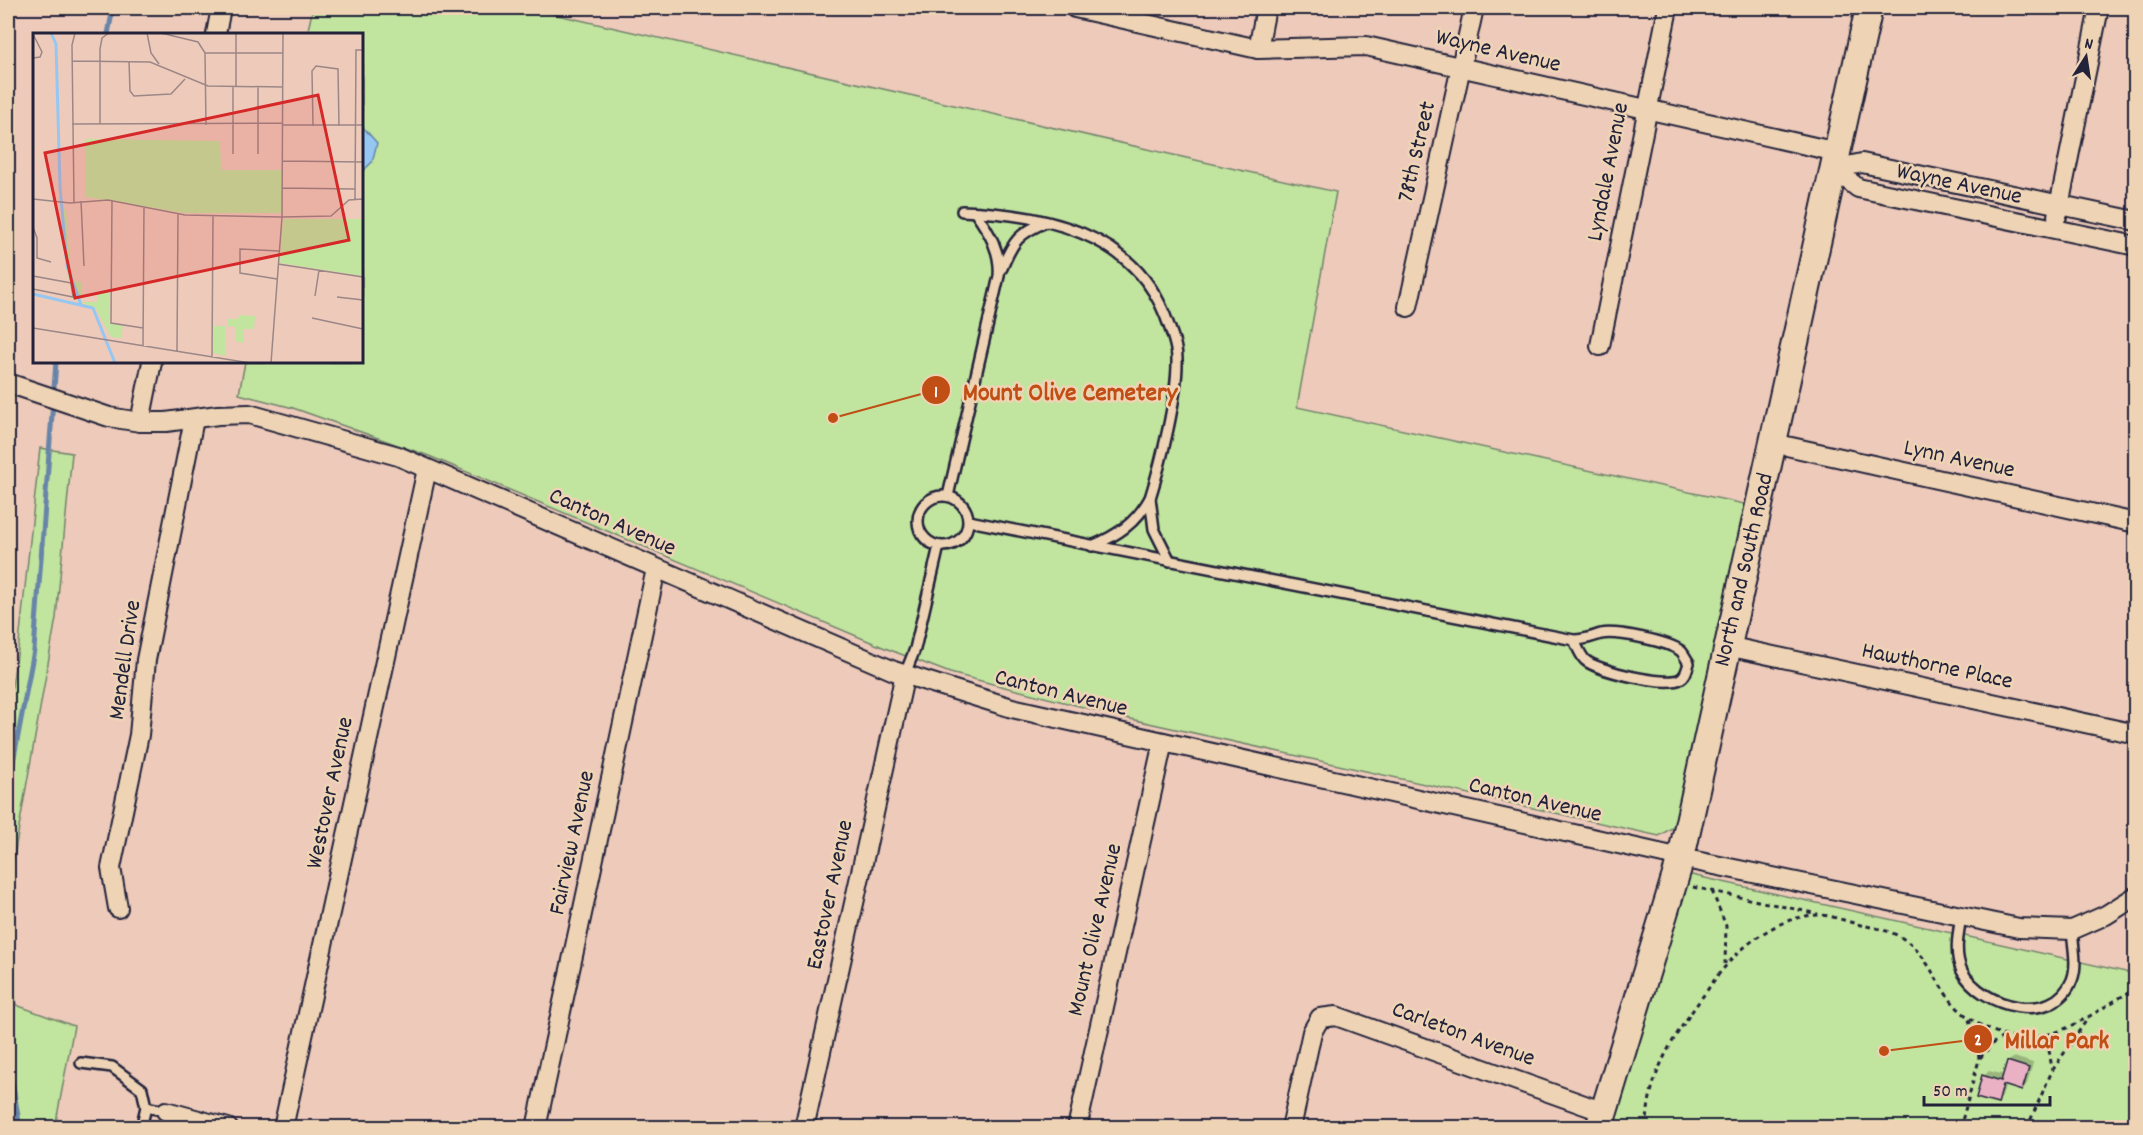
<svg xmlns="http://www.w3.org/2000/svg" width="2143" height="1135" viewBox="0 0 2143 1135" font-family="Dekko,sans-serif">
  <style>
    .green { fill: #c1e49e; stroke: #72836c; stroke-width: 1.5 }
    .water { fill: #96c7f2; stroke: #6885a9; stroke-width: 1.5 }
    .shadow { fill: #0003 }
    .lines { fill: none; stroke-linecap: round; stroke-linejoin: round }
    .stream { stroke: #6885a9; stroke-width: 5 }
    .building { fill: #eab1c4; stroke: #22223b; stroke-width: 1.5 }
    .lane-casing { stroke: #22223b; stroke-width: 14 }
    .street-casing { stroke: #22223b; stroke-width: 22 }
    .secondary-casing { stroke: #22223b; stroke-width: 30 }
    .path { stroke: #22223b; stroke-width: 3; stroke-dasharray: 4.5 4.5; stroke-linecap: butt }
    .lane { stroke: #eed4b5; stroke-width: 9 }
    .street { stroke: #eed4b5; stroke-width: 18 }
    .secondary { stroke: #eed4b5; stroke-width: 26 }
    .labels { text-anchor: middle; dominant-baseline: central; stroke-width: 5; stroke-linejoin: round; paint-order: stroke }
    .street-label { font-size: 24px; fill: #22223b; stroke: #eed4b5 }
    .inset-river { fill: none; stroke: #96c7f2; stroke-width: 3 }
    .inset-road { fill: none; stroke: #9c8787; stroke-width: 1.5 }
    .view { fill: #d62828; fill-opacity: 0.15; stroke: #d62828; stroke-width: 3 }
    .inset-edge { fill: none; stroke: #22223b; stroke-width: 3 }
    .leader { fill: none; stroke: #c04e15; stroke-width: 2 }
    .callout-dot { fill: #c04e15; stroke: #eed4b5; stroke-width: 2 }
    .mark-label { font-size: 18px; text-anchor: middle; font-weight: bold; fill: #fff }
    .callout-label { font-size: 26px; text-anchor: middle; font-weight: bold; fill: #c04e15; stroke: #eed4b5; stroke-width: 5; stroke-linejoin: round; paint-order: stroke }
  </style>
  <rect width="100%" height="100%" fill="#edcaba"/>
  <filter id="ink" filterUnits="userSpaceOnUse"><feTurbulence type="fractalNoise" baseFrequency=".0167" numOctaves="2"/><feDisplacementMap in="SourceGraphic" scale="12" xChannelSelector="R" yChannelSelector="G"/><feConvolveMatrix kernelMatrix="1 2 1 2 8 2 1 2 1" color-interpolation-filters="sRGB"/></filter>
  <g filter="url(#ink)">
    <g class="green">
      <polygon points="313,8 527,8 1336,192 1297,407 1749,505 1675,826 1659,836 1126,718 950,673 885,648 429,456 293,408 239,394 245,362 362,362 362,34 307,34"/>
      <polygon points="40,448 72,453 56,618 8,890 8,710 19,643"/>
      <polygon points="1687,874 2135,974 2135,1127 1609,1128"/>
      <polygon points="8,891 16,1005 74,1026 55,1127 8,1127"/>
    </g>
    <polygon class="water" points="362,126 377,143 372,162 362,172"/>
    <polygon class="shadow" points="2014,1057 2033,1063 2027,1084 2022,1089 2006,1084 2002,1097 1997,1102 1984,1076 1989,1071 2005,1075 2008,1062"/>
    <g class="lines">
      <g class="stream">
        <polyline points="108,34 113,8"/>
        <polyline points="8,789 34,650 56,362"/>
        <polyline points="8,1057 20,1128"/>
      </g>
    </g>
    <polygon class="building" points="2007,1061 2029,1068 2022,1091 2003,1085 1998,1104 1976,1098 1982,1075 2001,1081"/>
    <g class="lines">
      <g class="lane-casing">
        <g id="lane">
          <path d="M962 211C1043 214 1132 232 1165 315 1170 329 1177 344 1177 359 1178 395 1161 463 1150 498 1136 523 1118 535 1092 546"/>
          <path d="M1002 268C1013 241 1019 233 1046 222"/>
          <circle cx="943" cy="521" r="25"/>
          <path d="M948 496 999 276C1001 251 989 232 975 212"/>
          <polyline points="1150,498 1154,529 1170,561"/>
          <path d="M969 521 1574 640C1585 640 1591 637 1601 634 1616 631 1668 641 1681 651 1684 654 1686 659 1689 663 1687 669 1686 676 1680 679 1667 687 1597 671 1585 660 1580 655 1577 646 1574 640"/>
          <polyline points="905,674 915,649 939,546"/>
          <path d="M1961 917C1958 934 1954 955 1962 971 1981 1007 2053 1027 2072 980 2078 965 2073 946 2072 930"/>
          <polyline points="81,1063 112,1067 142,1089 146,1107"/>
          <polyline points="141,1128 146,1107 166,1111"/>
        </g>
      </g>
      <g class="street-casing">
        <g id="street">
          <polyline points="1075,8 1258,49 1366,46 1837,152"/>
          <polyline points="216,34 221,8"/>
          <polyline points="1258,49 1266,8"/>
          <polyline points="1834,169 1858,188 2136,246"/>
          <polyline points="1834,169 1862,163 2136,221"/>
          <polyline points="2057,216 2099,8"/>
          <polyline points="1408,307 1474,8"/>
          <polyline points="1600,346 1668,8"/>
          <polyline points="8,383 109,417 140,422 166,422 218,415 249,414 398,456 894,671 1012,708 1681,858 2019,928 2072,930 2106,915 2136,896"/>
          <polyline points="140,422 152,362"/>
          <polyline points="1773,443 2136,523"/>
          <polyline points="1727,646 2136,734"/>
          <polyline points="118,908 111,868 139,735 146,660 194,419"/>
          <polyline points="166,1111 228,1128"/>
          <polyline points="283,1128 427,469"/>
          <polyline points="536,1128 656,569"/>
          <polyline points="804,1128 905,674"/>
          <polyline points="1077,1128 1163,742"/>
          <polyline points="1291,1128 1312,1032 1320,1018 1336,1016 1604,1112"/>
        </g>
      </g>
      <g class="secondary-casing">
        <polyline id="secondary" points="1599,1128 1681,858 1869,8"/>
      </g>
      <g class="path">
        <polyline points="1693,887 1818,914"/>
        <polyline points="1712,891 1726,926 1725,964"/>
        <polyline points="2038,1036 2049,1050 2052,1069"/>
        <polyline points="1980,1058 1993,1043 2007,1035"/>
        <path d="M1647 1128C1647 1068 1680 1029 1713 982 1736 949 1778 914 1821 915 1834 916 1848 922 1861 925 1877 928 1894 931 1908 942 1930 960 1935 982 1953 1003 1967 1020 1994 1035 2016 1037 2058 1042 2094 1012 2128 993H2136"/>
        <polyline points="1960,1128 1979,1060 1978,1046 1968,1017"/>
        <polyline points="2027,1128 2052,1071 2088,1018"/>
      </g>
      <use href="#lane" class="lane"/>
      <use href="#street" class="street"/>
      <use href="#secondary" class="secondary"/>
    </g>
  </g>
  <g class="labels">
    <g class="street-label">
      <text transform="translate(1498 52) rotate(13)">Wayne Avenue</text>
      <text transform="translate(1418 152) rotate(-77)">78th Street</text>
      <text transform="translate(1609 172) rotate(-79)">Lyndale Avenue</text>
      <text transform="translate(1959 185) rotate(12)">Wayne Avenue</text>
      <text transform="translate(1959 460) rotate(12)">Lynn Avenue</text>
      <text transform="translate(612 523) rotate(24)">Canton Avenue</text>
      <text transform="translate(1745 570) rotate(-77)">North and South Road</text>
      <text transform="translate(126 660) rotate(-82)">Mendell Drive</text>
      <text transform="translate(1937 667) rotate(12)">Hawthorne Place</text>
      <text transform="translate(1061 694) rotate(14)">Canton Avenue</text>
      <text transform="translate(331 793) rotate(-78)">Westover Avenue</text>
      <text transform="translate(1535 801) rotate(13)">Canton Avenue</text>
      <text transform="translate(573 843) rotate(-78)">Fairview Avenue</text>
      <text transform="translate(831 895) rotate(-78)">Eastover Avenue</text>
      <text transform="translate(1096 930) rotate(-77)">Mount Olive Avenue</text>
      <text transform="translate(1463 1035) rotate(20)">Carleton Avenue</text>
    </g>
  </g>
  <g transform="translate(33 33)">
    <rect width="330" height="330" fill="#edcaba"/>
    <path d="M52 106 187 108 188 137H248V180H151L53 164ZM29 176H33L37 233 41 248 49 249V269H64L65 259H76V290L90 293 88 305 78 304 63 276 41 266 33 235ZM250 186H330V243L247 230ZM206 282 222 283 221 296H211L210 310 203 308V294L194 293V286H205ZM181 293H192V323L181 320Z" fill="#c1e49e"/>
    <path class="inset-river" d="M18 0 23 11 27 154 34 233 48 272M0 261 60 275 82 330"/>
    <path class="inset-road" d="M114 0 118 20 126 31M128 0 165 9 172 20H250M0 1 9 19 7 24 0 25M172 20 173 92M39 28 117 29 175 53 250 54M96 28 97 58 101 63 138 61 152 46M203 53V0M200 54V121M225 54V121M39 91 250 90M67 91V16L69 5 76 0M250 92H330M250 92H321M280 93 279 38 283 33 305 36 306 93M250 128 330 129M249 155 322 156M0 166 37 170 75 167 152 182 249 184 298 183 316 167 330 166M322 166 323 17H330M48 168 51 233M79 168 78 290 110 295M41 170 39 12 42 0M0 194 4 205V225L18 229M245 231 330 244M0 243 38 250 40 264 0 256M244 246 207 240V216L246 218M282 263 286 237M304 264 330 267M279 285 330 296M0 295 217 330M110 313 111 175M144 318 145 181M179 324 180 183M238 330 249 184 250 0"/>
    <path class="view" d="M285 62 316 207 42 265 12 120Z"/>
    <rect width="330" height="330" class="inset-edge"/>
  </g>
  <path class="leader" d="M833 418L936 390M1884 1051L1978 1039"/>
  <g class="callout-dot">
    <circle cx="833" cy="418" r="6"/>
    <circle cx="1884" cy="1051" r="6"/>
    <circle cx="936" cy="390" r="15"/>
    <circle cx="1978" cy="1039" r="15"/>
  </g>
  <g class="mark-label">
    <text x="936" y="397">1</text>
    <text x="1978" y="1045">2</text>
  </g>
  <g class="callout-label">
    <text x="1070" y="400">Mount Olive Cemetery</text>
    <text x="2057" y="1048">Millar Park</text>
  </g>
  <rect width="2143" height="1135" fill="none" stroke="#eed4b5" stroke-width="30"/>
  <rect x="15" y="15" width="2113" height="1105" fill="none" stroke="#22223b" stroke-width="2" filter="url(#ink)"/>
  <g transform="translate(2086 57) rotate(12)" stroke="#eed4b5" stroke-width="4.5" paint-order="stroke">
  <path d="M0-4.5L10 22L0 15L-10 22Z" fill="#22223b"/>
  <text y="-9" font-size="16" font-weight="bold" text-anchor="middle" fill="#22223b">N</text>
  </g>
  <path d="M1924 1096v9h126v-9" fill="none" stroke="#22223b" stroke-width="3"/>
  <text x="1933" y="1096" font-size="18" fill="#22223b" stroke="#eed4b5" stroke-width="4.5" paint-order="stroke">50 m</text>
</svg>
